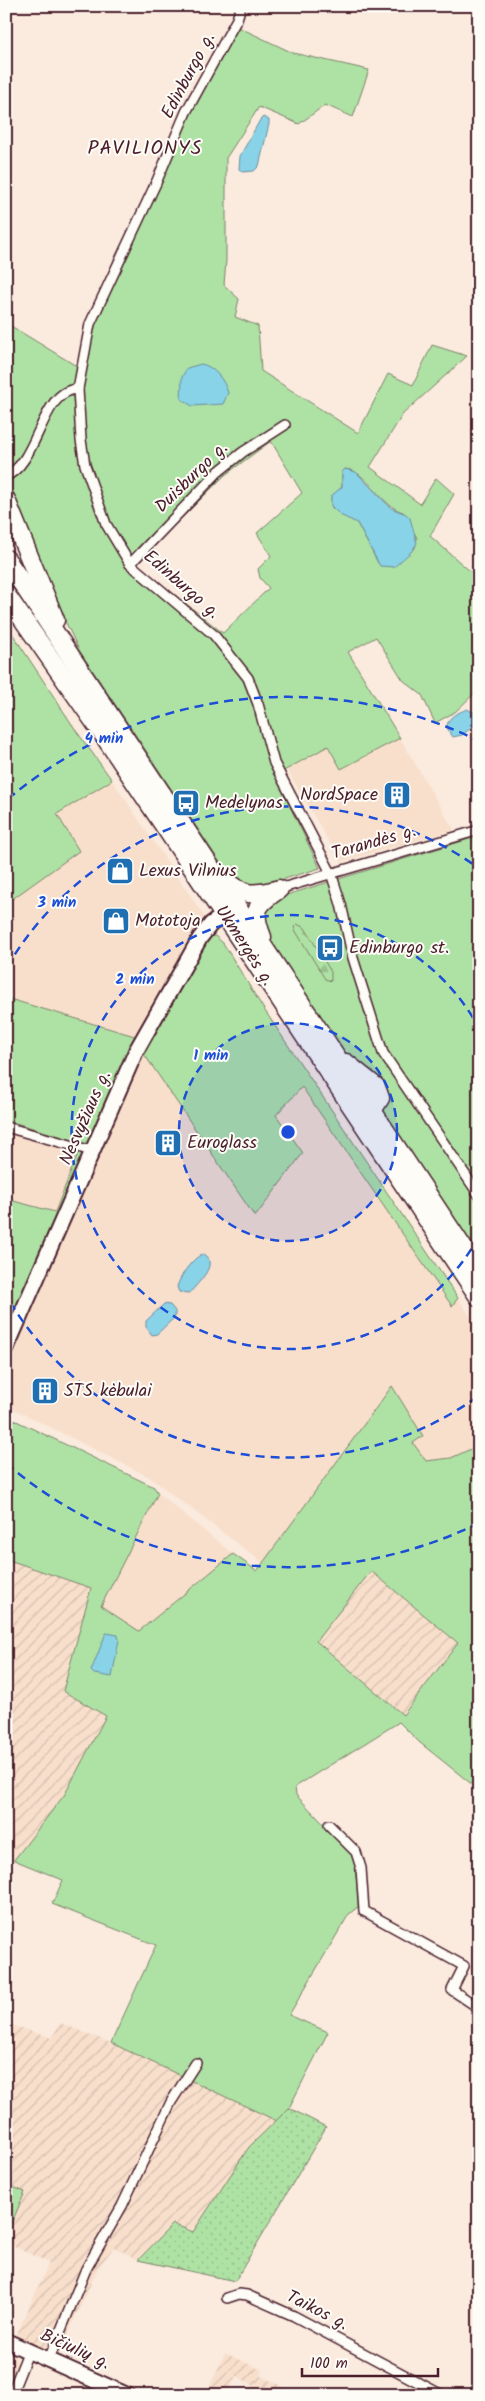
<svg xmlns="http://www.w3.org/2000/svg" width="485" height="2401" viewBox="0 0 485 2401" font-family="Kalam,sans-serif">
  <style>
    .built { fill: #f8dfcc }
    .industrial { fill: url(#industrial-furrows) }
    .grass { fill: #aee2a4; stroke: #7c8068; fill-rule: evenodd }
    .forest { fill: url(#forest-firs); stroke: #7c8068 }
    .park { fill: url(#park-dots); stroke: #7c8068 }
    .water { fill: #88d3e8; stroke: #6f8b9c }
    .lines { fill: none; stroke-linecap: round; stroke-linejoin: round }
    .street-casing { stroke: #4a1f2b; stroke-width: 12 }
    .secondary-casing { stroke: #4a1f2b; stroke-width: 18 }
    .highway-casing { stroke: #4a1f2b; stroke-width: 21 }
    .street { stroke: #fdfcf7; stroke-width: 9 }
    .secondary { stroke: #fdfcf7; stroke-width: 14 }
    .highway { stroke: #fdfcf7; stroke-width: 18 }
    .ring { fill: none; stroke: #1d4ed8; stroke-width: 2.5; stroke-dasharray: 9 6 }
    .labels { text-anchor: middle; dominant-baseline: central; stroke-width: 4; stroke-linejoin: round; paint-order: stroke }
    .street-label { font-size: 18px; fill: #4a1f2b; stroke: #fdfcf7 }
    .poi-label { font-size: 18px; fill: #4a1f2b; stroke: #fdfcf7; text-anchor: start }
    .quarter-label { font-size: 20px; letter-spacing: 1px; fill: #4a1f2b; stroke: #fdfcf7 }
    .centre { fill: #1d4ed8; stroke: #fdfcf7; stroke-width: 2.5 }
    .ring-label { font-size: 15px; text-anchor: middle; font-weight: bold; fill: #1d4ed8; stroke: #fdfcf7; stroke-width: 4; stroke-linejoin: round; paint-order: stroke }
  </style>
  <defs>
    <pattern id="industrial-furrows" width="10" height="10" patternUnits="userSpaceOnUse" patternTransform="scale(1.25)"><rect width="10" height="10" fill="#f8dfcc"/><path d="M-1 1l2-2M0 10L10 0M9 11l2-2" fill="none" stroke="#d6bfaf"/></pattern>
    <pattern id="forest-firs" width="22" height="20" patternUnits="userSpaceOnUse" patternTransform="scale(1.25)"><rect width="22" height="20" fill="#aee2a4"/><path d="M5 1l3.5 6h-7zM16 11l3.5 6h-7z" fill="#97c18d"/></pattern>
    <pattern id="park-dots" width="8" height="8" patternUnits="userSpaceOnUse" patternTransform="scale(1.25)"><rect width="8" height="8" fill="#aee2a4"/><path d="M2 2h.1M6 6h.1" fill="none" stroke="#97c18d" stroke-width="1.8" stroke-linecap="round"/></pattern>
  </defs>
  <rect width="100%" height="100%" fill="#faebde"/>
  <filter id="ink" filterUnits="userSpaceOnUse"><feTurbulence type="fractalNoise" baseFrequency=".02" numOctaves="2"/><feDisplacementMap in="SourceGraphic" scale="10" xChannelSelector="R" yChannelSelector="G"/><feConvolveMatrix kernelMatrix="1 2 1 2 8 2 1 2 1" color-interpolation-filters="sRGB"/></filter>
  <g filter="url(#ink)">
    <g class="built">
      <polygon points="400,738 454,830 341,862 287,770 328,745 341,769"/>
      <polygon points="112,780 204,916 192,943 138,1037 6,998 6,899 7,901 79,851 57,814"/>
      <polygon points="142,1051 276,1115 302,1087 452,1306 458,1298 479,1329 479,1436 475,1446 451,1458 426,1461 413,1443 423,1436 392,1387 263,1563 149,1477 6,1405 6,1363"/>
      <polygon points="6,1120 82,1143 55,1212 6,1199"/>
      <polygon points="158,1493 233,1554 139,1631 100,1606"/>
      <polygon points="6,2348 15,2352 17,2367 6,2391"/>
    </g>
    <g class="industrial">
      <polygon points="6,1559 91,1588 63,1691 106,1716 65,1794 14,1860 6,1857"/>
      <polygon points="371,1571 458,1643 403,1715 316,1641"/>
      <polygon points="6,2023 52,2038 60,2023 111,2043 277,2121 249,2147 193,2232 173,2225 138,2260 114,2247 98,2268 58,2355 16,2336 49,2263 6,2243 6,2236 25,2193 6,2184"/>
      <polygon points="225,2353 262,2370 260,2376 298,2393 297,2395 273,2393 272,2395 249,2395 253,2385 236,2376 227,2395 206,2395"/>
    </g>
    <g class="grass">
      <path d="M236 26 293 53 369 70 353 117 325 105 299 124 259 107 226 158V260L224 285 239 299 235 317 258 326 261 371 358 433 388 374 413 385 432 345 467 356 403 414 370 467 420 504 436 478 454 494 430 536 479 579V689L455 712 435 723 422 695 403 680 376 637 348 652 400 738 341 769 328 746 275 776 320 868 252 889 233 882 79 650 65 621 6 478V323L78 367 105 301 164 177 181 130ZM271 441 302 493 257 533 271 556 258 569 260 578 269 588 223 633 136 564 225 475ZM345 469C367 470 380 506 403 512L417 538 415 548 378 563 357 523 332 508 331 497 342 487V475Z"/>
      <polygon points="6,624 77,732 112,780 57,814 79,851 8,902"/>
      <polygon points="479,836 479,1255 260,928 260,913 280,897"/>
      <polygon points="209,936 215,936 223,943 263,1008 458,1298 452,1306 302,1087 276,1115 303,1153 255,1217 142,1051"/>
      <polygon points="6,998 138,1037 6,1336 6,1199 55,1212 82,1143 6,1120"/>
      <path d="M392 1386 423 1436 413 1443 426 1461 451 1458 475 1447 479 1436V1790L419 1742 399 1722 295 1787 296 1795 354 1856 359 1906 349 1914 289 2015 328 2032 289 2108 277 2121 111 2043 156 1945 52 1904 63 1880 14 1860 65 1794 106 1716 63 1691 91 1588 6 1559V1416L154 1487 158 1493 101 1606 139 1631 233 1554 257 1571ZM371 1571 458 1643 403 1715 316 1641Z"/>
      <polygon points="6,2184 25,2192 6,2236"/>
    </g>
    <polygon class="forest" points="297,924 305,928 331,972 331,981 325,979 295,930 294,927"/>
    <polygon class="park" points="289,2108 326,2127 235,2281 138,2260 173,2224 193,2232 249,2147"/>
    <g class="water">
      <polygon points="263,117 269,120 269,124 259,166 254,171 242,172 239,169 240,156 260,120"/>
      <path d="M201 364C214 366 225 381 228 393L223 404 192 406 181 399 182 377 187 368Z"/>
      <polygon points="345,469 356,472 391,508 406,514 410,518 417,543 412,551 394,567 380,566 357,523 340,515 331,506 331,496 342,487 342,472"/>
      <path d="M467 709 475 713V725L462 735 453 737 447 728C447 716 458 713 467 709Z"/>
      <path d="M203 1254C220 1264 198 1282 190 1293L179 1292 177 1287C180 1276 192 1258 203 1254Z"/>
      <polygon points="164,1304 170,1305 175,1311 175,1317 157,1334 152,1335 146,1327 146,1321"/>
      <polygon points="106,1633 118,1635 119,1640 112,1677 94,1674 91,1671"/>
    </g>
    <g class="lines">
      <g class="street-casing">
        <g id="street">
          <polyline points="241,6 237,19 186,112 156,183 90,324 78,389 81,440 85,465 106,524 130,564 214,635 248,678 258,704 274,763 331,873 341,904 353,958 383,1053 479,1195"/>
          <path d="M6 476C39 462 41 389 78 389"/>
          <polyline points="130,564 218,472 243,452 285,425"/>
          <polyline points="279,889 479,830"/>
          <polyline points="6,1127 92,1151"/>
          <polyline points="329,1825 356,1852 361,1868 364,1911 464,1966 452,1990 479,2008"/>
          <polyline points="227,2298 239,2294 247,2295 294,2316 442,2395"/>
          <polyline points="49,2359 86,2269 122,2206 171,2102 196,2063"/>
          <polyline points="11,2395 29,2350"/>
        </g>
      </g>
      <g class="secondary-casing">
        <g id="secondary">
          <polyline points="6,1349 136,1051 200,938 211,924 224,915"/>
          <polyline points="6,2341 127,2395"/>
        </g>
      </g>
      <g class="highway-casing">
        <g id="highway">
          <polyline points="6,500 55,620"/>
          <polyline points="6,559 479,1272"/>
          <polyline points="6,595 101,731 479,1297"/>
          <path d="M223 878C244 896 250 896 276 890"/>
          <path d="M262 937C251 910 257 904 279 889"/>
          <polyline points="346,1063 376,1087 380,1098 375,1106 366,1109 360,1106"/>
        </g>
      </g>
      <use href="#street" class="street"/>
      <use href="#secondary" class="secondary"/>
      <use href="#highway" class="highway"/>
    </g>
  </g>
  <circle cx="288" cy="1132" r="109" fill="#1d4ed8" fill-opacity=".12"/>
  <g class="ring">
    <circle cx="288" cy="1132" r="109"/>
    <path d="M479 1236A217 217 0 1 1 479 1028"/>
    <path d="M477 1397A326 326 0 0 1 7 1297M7 967A326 326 0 0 1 477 867"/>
    <path d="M479 1523A435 435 0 0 1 8 1465M8 799A435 435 0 0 1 479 741"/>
  </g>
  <defs>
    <g id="building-square" transform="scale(1.4375)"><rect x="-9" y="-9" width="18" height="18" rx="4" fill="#1f6fb2" stroke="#fdfcf7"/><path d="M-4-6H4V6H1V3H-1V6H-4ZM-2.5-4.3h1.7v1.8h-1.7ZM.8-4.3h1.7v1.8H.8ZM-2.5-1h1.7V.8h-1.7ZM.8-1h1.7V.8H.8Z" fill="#fff"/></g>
    <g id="bus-square" transform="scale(1.4375)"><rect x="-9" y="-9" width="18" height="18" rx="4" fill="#1f6fb2" stroke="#fdfcf7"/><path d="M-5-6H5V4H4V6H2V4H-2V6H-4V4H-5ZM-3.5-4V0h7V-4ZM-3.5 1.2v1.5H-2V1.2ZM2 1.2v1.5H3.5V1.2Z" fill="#fff"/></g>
    <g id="shop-square" transform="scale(1.4375)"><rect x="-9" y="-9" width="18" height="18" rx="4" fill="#1f6fb2" stroke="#fdfcf7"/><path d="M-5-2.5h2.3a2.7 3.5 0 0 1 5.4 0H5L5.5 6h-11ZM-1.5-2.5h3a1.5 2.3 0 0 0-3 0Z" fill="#fff"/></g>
  </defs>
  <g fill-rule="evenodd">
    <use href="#building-square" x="397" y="795"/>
    <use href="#bus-square" x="186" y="803"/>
    <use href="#shop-square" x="120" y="871"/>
    <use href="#shop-square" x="116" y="921"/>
    <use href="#bus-square" x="330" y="948"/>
    <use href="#building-square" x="168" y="1143"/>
    <use href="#building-square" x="45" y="1391"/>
  </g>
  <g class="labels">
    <g class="street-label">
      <text transform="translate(189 76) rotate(-62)">Edinburgo g.</text>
      <text transform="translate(192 478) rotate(-44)">Duisburgo g.</text>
      <text transform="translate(181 585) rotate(41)">Edinburgo g.</text>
      <text transform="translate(374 843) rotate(-16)">Tarandės g.</text>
      <text transform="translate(244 946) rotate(57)">Ukmergės g.</text>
      <text transform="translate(86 1118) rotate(-66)">Nesvyžiaus g.</text>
      <text transform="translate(317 2311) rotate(27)">Taikos g.</text>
      <text transform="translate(75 2350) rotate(24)">Bičiulių g.</text>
    </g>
    <g class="poi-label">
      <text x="378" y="795" text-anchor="end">NordSpace</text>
      <text x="205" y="803">Medelynas</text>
      <text x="139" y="871">Lexus Vilnius</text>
      <text x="135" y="921">Mototoja</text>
      <text x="349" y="948">Edinburgo st.</text>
      <text x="187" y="1143">Euroglass</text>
      <text x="64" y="1391">STS kėbulai</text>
    </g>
    <g class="quarter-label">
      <text x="145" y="149">PAVILIONYS</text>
    </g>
  </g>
  <circle cx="288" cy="1132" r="8" class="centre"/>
  <g class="ring-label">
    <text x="104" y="743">4 min</text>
    <text x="57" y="907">3 min</text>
    <text x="135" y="984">2 min</text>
    <text x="211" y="1060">1 min</text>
  </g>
  <rect width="485" height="2401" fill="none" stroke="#fdfcf7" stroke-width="25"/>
  <rect x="12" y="12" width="460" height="2376" fill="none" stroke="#4a1f2b" stroke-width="2" filter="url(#ink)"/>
  <path d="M302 2368v8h136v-8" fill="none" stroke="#4a1f2b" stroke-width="2.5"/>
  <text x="310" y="2368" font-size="15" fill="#4a1f2b" stroke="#fdfcf7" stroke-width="4" paint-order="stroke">100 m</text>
</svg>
